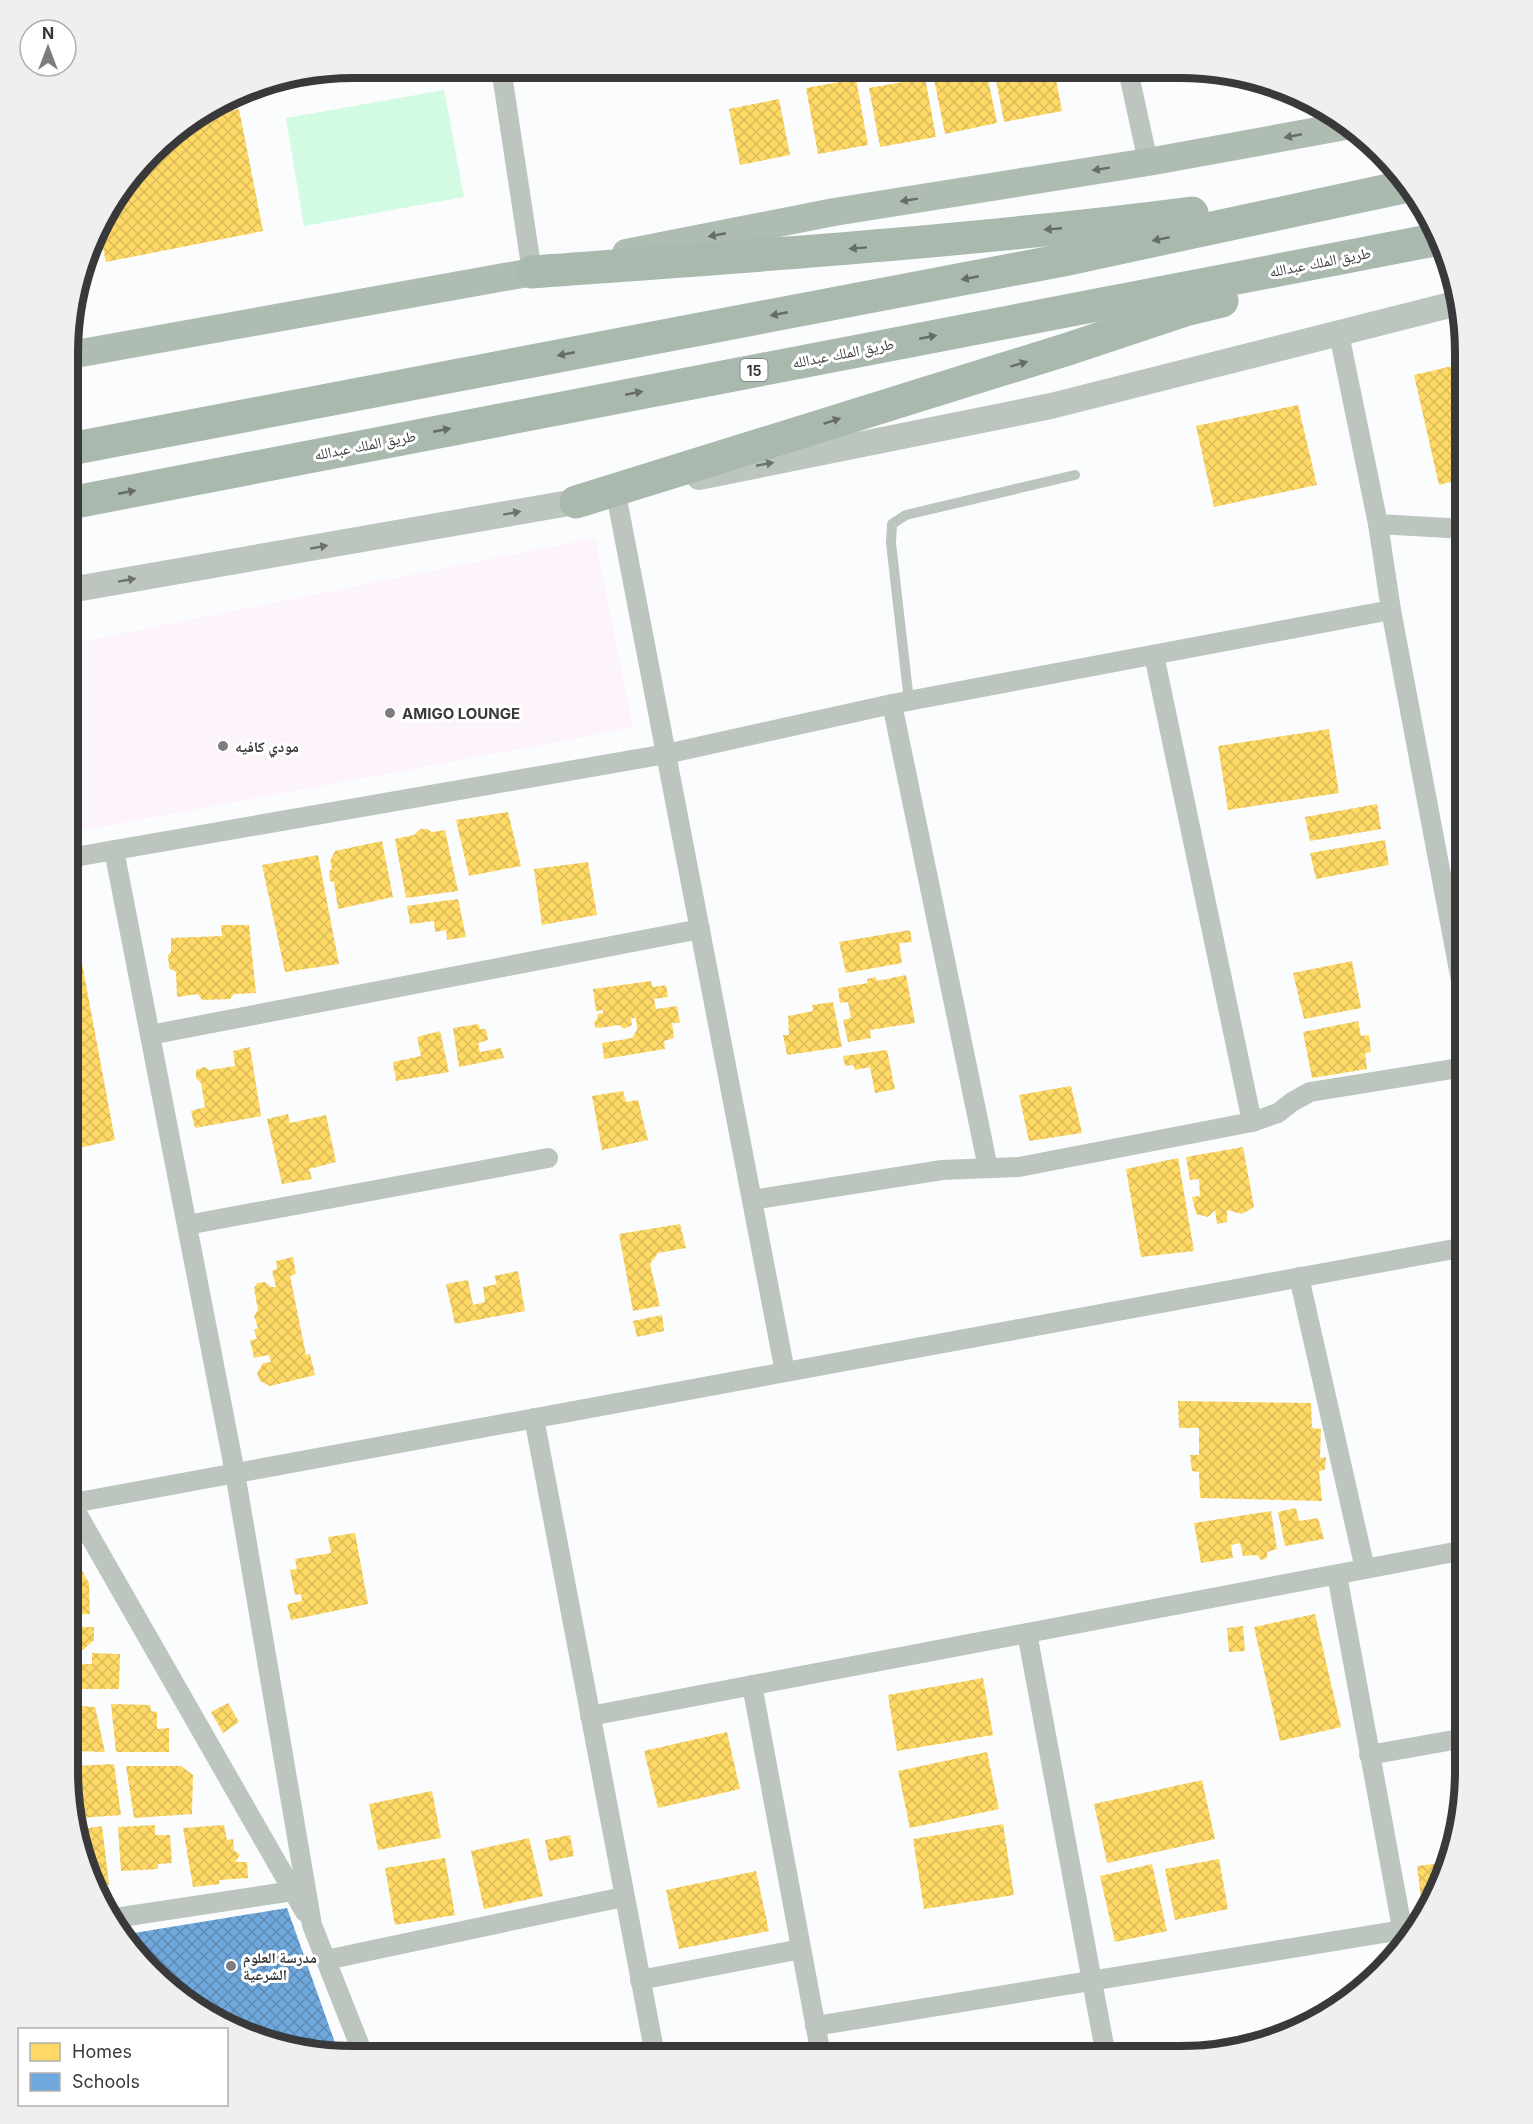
<svg xmlns="http://www.w3.org/2000/svg" width="1533" height="2124" viewBox="0 0 1533 2124" font-family="Inter,'Noto Naskh Arabic',sans-serif">
  <style>
    .commercial { fill: #fdf3fa }
    .garden { fill: #d3fbe4 }
    .homes { fill: url(#homes-cross-hatch) }
    .schools { fill: url(#schools-cross-hatch) }
    .lines { fill: none; stroke-linecap: round; stroke-linejoin: round }
    .service { stroke: #bcc6be; stroke-width: 10 }
    .minor { stroke: #bcc6be; stroke-width: 20 }
    .tertiary { stroke: #bcc6be; stroke-width: 26 }
    .secondary { stroke: #aebcb2; stroke-width: 28 }
    .motorway { stroke: #aab9ae; stroke-width: 33 }
    .oneway { fill: #686d6b }
    .oneway2 { fill: #666c6a }
    .oneway3 { fill: #6d7170 }
    .poi-dot { fill: #7d7d80; stroke: #fff; stroke-width: 2 }
    .labels { text-anchor: middle; dominant-baseline: central; stroke-width: 6; stroke-linejoin: round; paint-order: stroke }
    .shield { fill: #fff; stroke: #747476; stroke-width: 1.5 }
    .shield-label { font-size: 14px; font-weight: bold; fill: #39393c }
    .street-label { font-size: 15px; fill: #39393c; stroke: #fff }
    .poi-label { font-size: 15px; font-weight: bold; fill: #39393c; stroke: #fff; text-anchor: start }
    .rim { fill: none; stroke: #39393c; stroke-width: 8 }
  </style>
  <defs>
    <pattern id="homes-cross-hatch" width="8" height="8" patternUnits="userSpaceOnUse" patternTransform="scale(1.5)"><rect width="8" height="8" fill="#ffd966"/><path d="M0 0l8 8M0 8l8-8" fill="none" stroke="#dbbb59"/></pattern>
    <pattern id="schools-cross-hatch" width="8" height="8" patternUnits="userSpaceOnUse" patternTransform="scale(1.5)"><rect width="8" height="8" fill="#6fa8dc"/><path d="M0 0l8 8M0 8l8-8" fill="none" stroke="#5c8ab4"/></pattern>
  </defs>
  <rect width="100%" height="100%" fill="#fbfcfe"/>
  <polygon class="commercial" points="595,538 633,728 69,833 69,644"/>
  <polygon class="garden" points="444,90 464,197 304,226 286,118"/>
  <g class="homes">
    <polygon points="932,69 986,69 997,123 945,134"/>
    <polygon points="994,69 1054,70 1062,111 1004,122"/>
    <polygon points="925,78 936,137 880,147 869,88"/>
    <polygon points="856,79 868,145 818,154 806,88"/>
    <polygon points="779,99 790,155 740,165 729,109"/>
    <polygon points="239,109 263,231 106,262 99,230 106,211 165,138 202,117"/>
    <polygon points="1465,363 1465,478 1439,485 1414,375"/>
    <polygon points="1298,405 1317,485 1214,507 1196,426"/>
    <polygon points="1329,729 1339,793 1228,810 1218,746"/>
    <polygon points="1377,804 1381,829 1310,841 1305,817"/>
    <polygon points="508,812 521,866 469,876 456,820"/>
    <polygon points="420,829 427,829 432,832 445,830 458,891 406,898 395,839 414,835"/>
    <polygon points="1385,840 1389,865 1316,879 1310,853"/>
    <polygon points="382,841 393,897 338,909 334,882 330,881 329,871 332,869 330,861 335,851"/>
    <polygon points="318,855 339,964 285,972 262,865"/>
    <polygon points="588,862 597,915 542,925 534,869"/>
    <polygon points="70,899 115,1140 69,1150 69,900"/>
    <polygon points="458,899 466,937 447,940 446,930 435,932 434,921 410,924 407,906"/>
    <polygon points="221,925 249,925 256,993 234,994 230,999 202,1000 198,994 177,997 176,972 169,968 168,955 171,952 171,938 222,936"/>
    <polygon points="910,930 912,942 899,943 902,963 846,973 839,942"/>
    <polygon points="1352,961 1361,1008 1304,1019 1293,973"/>
    <polygon points="906,975 915,1023 870,1030 871,1038 848,1042 843,1020 851,1018 848,1002 840,1003 838,988 868,983 867,979 876,977 877,981"/>
    <polygon points="651,981 653,987 666,985 668,997 654,999 656,1009 677,1006 680,1023 672,1023 674,1038 664,1041 665,1049 604,1059 602,1043 632,1038 637,1030 636,1018 631,1018 632,1025 624,1029 619,1025 599,1028 595,1027 594,1022 598,1018 597,1014 603,1013 603,1010 596,1011 593,989"/>
    <polygon points="833,1002 842,1047 787,1055 783,1035 789,1035 788,1016 813,1011 812,1005"/>
    <polygon points="1358,1021 1361,1036 1369,1035 1371,1052 1365,1053 1367,1069 1312,1078 1303,1032"/>
    <polygon points="478,1024 480,1029 486,1029 488,1040 478,1043 480,1052 501,1048 504,1058 459,1067 453,1028"/>
    <polygon points="440,1031 449,1072 396,1081 393,1062 421,1056 417,1037"/>
    <polygon points="250,1047 261,1116 195,1128 191,1111 205,1107 201,1083 196,1078 196,1070 205,1067 209,1070 235,1066 233,1051"/>
    <polygon points="887,1050 895,1089 875,1093 870,1067 855,1070 853,1065 845,1066 843,1056"/>
    <polygon points="1071,1086 1082,1133 1029,1141 1019,1095"/>
    <polygon points="623,1091 626,1102 638,1100 648,1140 602,1150 592,1096"/>
    <polygon points="288,1114 290,1123 326,1115 336,1162 309,1169 312,1179 282,1184 267,1119"/>
    <polygon points="1243,1147 1254,1207 1242,1214 1227,1210 1227,1222 1217,1224 1215,1210 1208,1217 1196,1214 1192,1197 1200,1196 1199,1179 1190,1180 1186,1157"/>
    <polygon points="1178,1158 1194,1251 1141,1257 1126,1169"/>
    <polygon points="680,1224 686,1248 658,1253 650,1264 660,1306 633,1311 619,1234"/>
    <polygon points="293,1257 296,1274 290,1276 306,1355 310,1354 315,1375 270,1386 260,1381 257,1373 263,1363 271,1362 269,1355 254,1358 250,1340 257,1339 254,1330 258,1328 254,1316 258,1310 254,1288 257,1283 265,1282 271,1287 276,1287 272,1271 277,1269 276,1261"/>
    <polygon points="518,1271 525,1311 455,1324 446,1284 468,1280 473,1305 485,1302 483,1287 497,1284 494,1276"/>
    <polygon points="662,1315 664,1331 637,1337 633,1321"/>
    <polygon points="1178,1401 1311,1403 1312,1428 1321,1429 1320,1458 1326,1457 1325,1470 1319,1471 1322,1501 1200,1498 1199,1472 1192,1471 1190,1455 1199,1455 1199,1428 1179,1428"/>
    <polygon points="1296,1508 1299,1521 1318,1518 1324,1539 1285,1546 1278,1512"/>
    <polygon points="1271,1511 1277,1549 1267,1552 1267,1558 1261,1560 1257,1555 1243,1556 1240,1543 1231,1545 1233,1558 1201,1563 1194,1523"/>
    <polygon points="355,1533 368,1604 291,1620 287,1604 302,1601 301,1594 295,1595 290,1570 297,1569 295,1559 331,1553 328,1537"/>
    <polygon points="68,1565 79,1565 89,1583 90,1614 68,1615"/>
    <polygon points="1315,1614 1341,1727 1280,1741 1254,1627"/>
    <polygon points="1243,1626 1245,1651 1229,1652 1227,1628"/>
    <polygon points="68,1627 94,1627 94,1640 83,1650 73,1650 73,1679 68,1679"/>
    <polygon points="92,1653 120,1654 119,1689 79,1689 79,1664 92,1664"/>
    <polygon points="983,1678 993,1735 897,1751 888,1695"/>
    <polygon points="228,1703 239,1722 223,1733 211,1712"/>
    <polygon points="111,1704 150,1705 151,1711 157,1712 157,1729 169,1728 169,1752 116,1752"/>
    <polygon points="69,1705 95,1707 105,1752 75,1751 71,1756 68,1750"/>
    <polygon points="727,1732 740,1789 658,1808 644,1751"/>
    <polygon points="987,1752 999,1809 910,1828 898,1771"/>
    <polygon points="114,1764 121,1815 79,1818 71,1785 76,1784 74,1766"/>
    <polygon points="126,1766 181,1766 193,1775 192,1814 134,1818"/>
    <polygon points="1202,1780 1215,1839 1107,1863 1094,1804"/>
    <polygon points="432,1791 441,1838 378,1850 369,1804"/>
    <polygon points="1003,1824 1014,1895 924,1909 913,1839"/>
    <polygon points="155,1825 155,1835 170,1835 172,1863 158,1864 158,1869 121,1871 118,1827"/>
    <polygon points="224,1825 227,1840 233,1839 234,1850 240,1855 235,1862 247,1862 248,1878 219,1880 220,1884 193,1887 183,1828"/>
    <polygon points="102,1826 109,1884 104,1890 98,1890 94,1887 81,1829"/>
    <polygon points="570,1835 574,1856 549,1861 545,1840"/>
    <polygon points="529,1838 543,1896 484,1909 471,1851"/>
    <polygon points="445,1858 455,1915 395,1925 385,1868"/>
    <polygon points="1219,1859 1228,1909 1175,1920 1165,1869"/>
    <polygon points="1450,1862 1429,1905 1422,1906 1417,1866"/>
    <polygon points="1152,1864 1167,1931 1115,1942 1100,1876"/>
    <polygon points="756,1871 769,1931 679,1949 666,1890"/>
  </g>
  <polygon class="schools" points="287,1908 339,2054 316,2054 244,2035 180,1998 128,1934"/>
  <g class="lines">
    <polyline class="service" points="909,701 891,543 892,524 906,515 1075,475"/>
    <g class="minor">
      <polyline points="501,68 532,272"/>
      <polyline points="1128,70 1148,162"/>
      <polyline points="1339,334 1378,524 1391,610 1465,1002"/>
      <polyline points="616,494 785,1372"/>
      <polyline points="1378,524 1465,529"/>
      <polyline points="1154,655 1252,1122"/>
      <polyline points="892,704 988,1168"/>
      <polyline points="114,850 235,1473 312,1925 363,2054"/>
      <polyline points="69,858 666,754 892,704 1391,610"/>
      <polyline points="1443,884 1465,880"/>
      <polyline points="150,1035 700,929"/>
      <polyline points="752,1200 942,1170 1019,1167 1252,1122 1278,1113 1292,1102 1310,1092 1465,1067"/>
      <polyline points="187,1225 548,1158"/>
      <polyline points="1299,1277 1365,1569"/>
      <polyline points="534,1418 655,2055"/>
      <polyline points="71,1503 305,1912"/>
      <polyline points="68,1504 1465,1247"/>
      <polyline points="1337,1575 1405,1944"/>
      <polyline points="1027,1633 1106,2056"/>
      <polyline points="752,1685 821,2055"/>
      <polyline points="590,1716 1465,1550"/>
      <polyline points="1369,1755 1465,1738"/>
      <polyline points="115,1918 293,1891"/>
      <polyline points="326,1960 623,1897"/>
      <polyline points="640,1980 801,1949"/>
      <polyline points="815,2026 1402,1930"/>
    </g>
    <g class="tertiary">
      <polyline points="699,477 1051,406 1454,304"/>
      <polyline points="70,590 592,499"/>
    </g>
    <g class="secondary">
      <polyline points="626,253 834,212 1148,162 1351,125"/>
      <polyline points="70,355 555,268"/>
    </g>
    <g class="motorway">
      <path d="M532 272C752 256 973 241 1192 213"/>
      <polyline points="70,449 1063,260 1403,187"/>
      <polyline points="576,502 1068,349 1185,310 1222,301"/>
      <polyline points="70,503 1439,239"/>
    </g>
  </g>
  <defs><path id="oneway-solid" d="M-6-.8H1V-3.2L6.5 0L1 3.2V.8H-6Z" transform="scale(1.5)"/></defs>
  <g class="oneway">
    <use href="#oneway-solid" transform="translate(1293 136) rotate(169)"/>
    <use href="#oneway-solid" transform="translate(1101 169) rotate(171)"/>
    <use href="#oneway-solid" transform="translate(909 200) rotate(171)"/>
    <use href="#oneway-solid" transform="translate(717 235) rotate(169)"/>
  </g>
  <g class="oneway2">
    <use href="#oneway-solid" transform="translate(1053 229) rotate(175)"/>
    <use href="#oneway-solid" transform="translate(1161 239) rotate(168)"/>
    <use href="#oneway-solid" transform="translate(858 248) rotate(176)"/>
    <use href="#oneway-solid" transform="translate(970 278) rotate(169)"/>
    <use href="#oneway-solid" transform="translate(779 314) rotate(169)"/>
    <use href="#oneway-solid" transform="translate(928 337) rotate(-11)"/>
    <use href="#oneway-solid" transform="translate(566 354) rotate(169)"/>
    <use href="#oneway-solid" transform="translate(1019 364) rotate(-17)"/>
    <use href="#oneway-solid" transform="translate(634 393) rotate(-11)"/>
    <use href="#oneway-solid" transform="translate(832 421) rotate(-18)"/>
    <use href="#oneway-solid" transform="translate(442 430) rotate(-11)"/>
    <use href="#oneway-solid" transform="translate(127 492) rotate(-11)"/>
  </g>
  <g class="oneway3">
    <use href="#oneway-solid" transform="translate(765 464) rotate(-11)"/>
    <use href="#oneway-solid" transform="translate(512 513) rotate(-10)"/>
    <use href="#oneway-solid" transform="translate(319 547) rotate(-10)"/>
    <use href="#oneway-solid" transform="translate(127 580) rotate(-10)"/>
  </g>
  <g class="poi-dot">
    <circle cx="390" cy="713" r="6"/>
    <circle cx="223" cy="746" r="6"/>
    <circle cx="231" cy="1966" r="6"/>
  </g>
  <g class="labels">
    <rect class="shield" x="740.5" y="359" width="27" height="22" rx="4.5"/>
    <g class="shield-label">
      <text x="754" y="370">15</text>
    </g>
    <g class="street-label">
      <text transform="translate(1320 262) rotate(-11)">طريق الملك عبدالله</text>
      <text transform="translate(843 353) rotate(-11)">طريق الملك عبدالله</text>
      <text transform="translate(365 445) rotate(-11)">طريق الملك عبدالله</text>
    </g>
    <g class="poi-label">
      <text x="402" y="713">AMIGO LOUNGE</text>
      <text x="235" y="746">مودي كافيه</text>
      <text x="243" y="1957">مدرسة العلوم<tspan x="243" dy="17">الشرعية</tspan></text>
    </g>
  </g>
  <path d="M0 0H1533V2124H0ZM353 78H1180A275 275 0 0 1 1455 353V1771A275 275 0 0 1 1180 2046H353A275 275 0 0 1 78 1771V353A275 275 0 0 1 353 78Z" fill="#efefef" fill-rule="evenodd"/>
  <path class="rim" d="M353 78H1180A275 275 0 0 1 1455 353V1771A275 275 0 0 1 1180 2046H353A275 275 0 0 1 78 1771V353A275 275 0 0 1 353 78Z"/>
  <rect x="18" y="2028" width="210" height="78" fill="#ffffff" stroke="#b0b0b1" stroke-width="1.5"/>
  <rect x="30" y="2043" width="30" height="18" fill="#ffd966" stroke="#b0b0b1" stroke-width="1.5"/>
  <text x="72" y="2058" font-size="18" fill="#39393c">Homes</text>
  <rect x="30" y="2073" width="30" height="18" fill="#6fa8dc" stroke="#b0b0b1" stroke-width="1.5"/>
  <text x="72" y="2088" font-size="18" fill="#39393c">Schools</text>
  <g transform="translate(48 48)"><circle r="28" fill="#ffffff" stroke="#b0b0b1" stroke-width="1.5"/>
  <path d="M0-4.5L10 22L0 15L-10 22Z" fill="#7d7d80"/>
  <text y="-9" font-size="16" font-weight="bold" text-anchor="middle" fill="#39393c">N</text>
  </g>
</svg>
